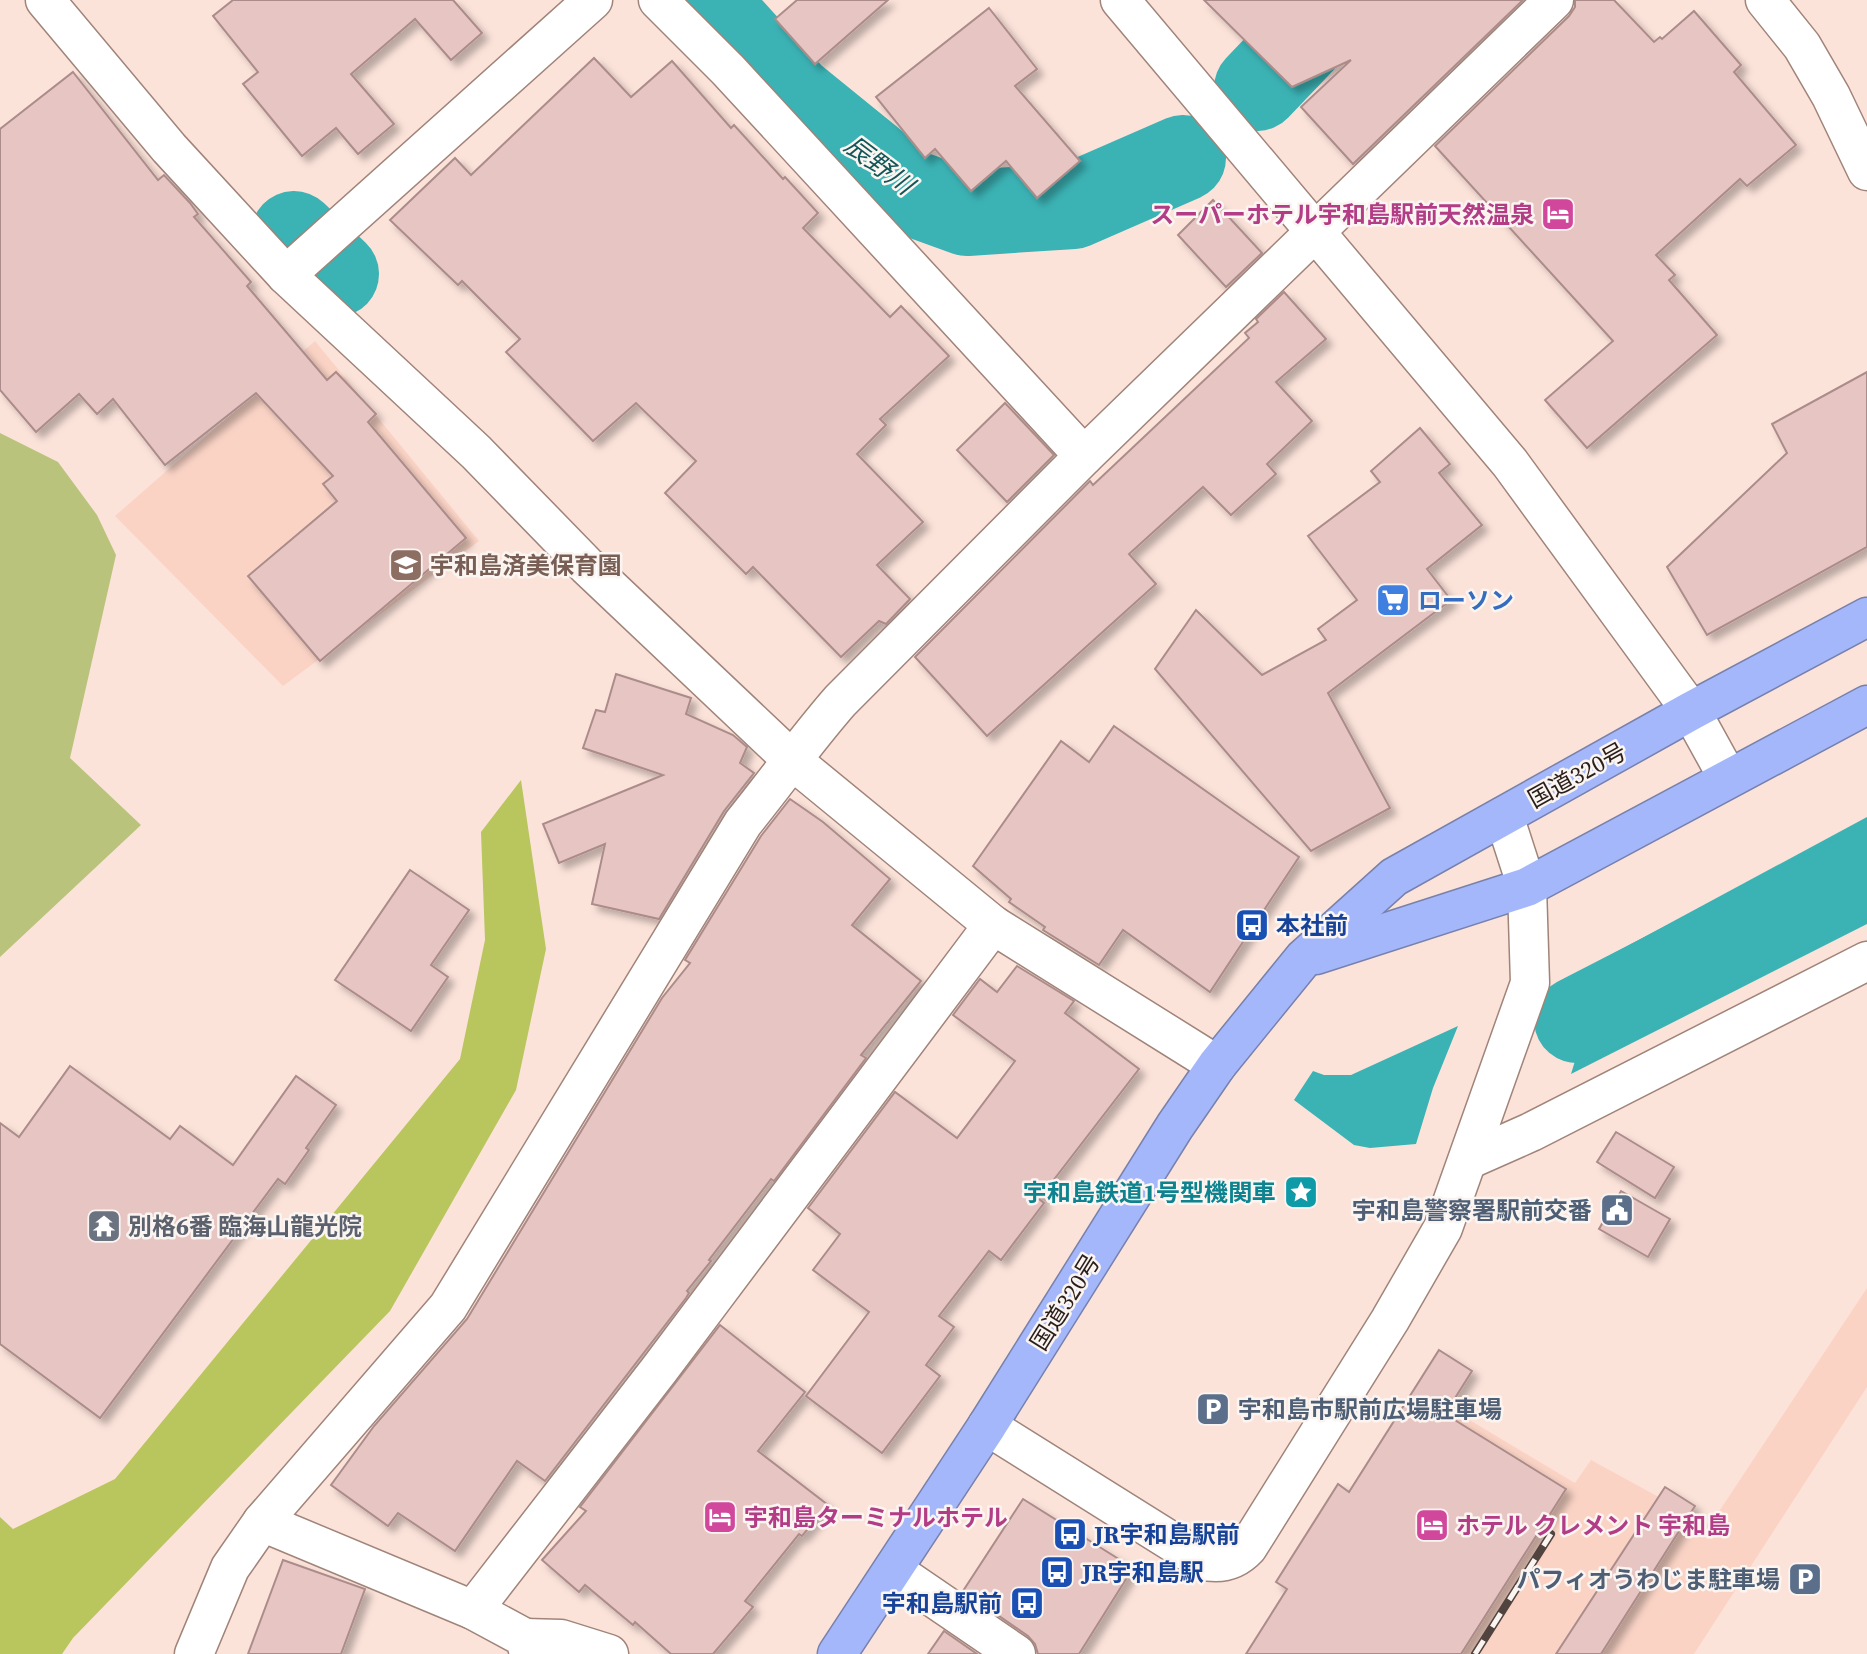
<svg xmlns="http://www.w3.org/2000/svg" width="1867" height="1654" viewBox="0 0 1867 1654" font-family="'Source Serif 4','Noto Sans JP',serif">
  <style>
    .built { fill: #fad3c5 }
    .green { fill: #bac37c }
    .forest { fill: #b9c55d }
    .water { fill: #3bb2b4 }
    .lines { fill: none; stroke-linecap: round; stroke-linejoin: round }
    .river { stroke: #3bb2b4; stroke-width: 86 }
    .building { fill: #e7c5c3; stroke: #ac8c8a; stroke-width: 2; filter: url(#shadow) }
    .minor-casing { stroke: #a08479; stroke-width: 41 }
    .highway-casing { stroke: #7881ac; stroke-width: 41 }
    .minor { stroke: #fff; stroke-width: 38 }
    .highway { stroke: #a3b7fa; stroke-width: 38 }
    .rail-casing { stroke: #51433e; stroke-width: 8 }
    .rail { stroke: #fbf5f2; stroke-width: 5; stroke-dasharray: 16; stroke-linecap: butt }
    .labels { text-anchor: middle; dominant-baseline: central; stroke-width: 5; stroke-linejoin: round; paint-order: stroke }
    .hotel-label { font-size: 24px; font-weight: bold; fill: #b23c85; stroke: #fbf5f2; text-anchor: start }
    .education-label { font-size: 24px; font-weight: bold; fill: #785e54; stroke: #fbf5f2; text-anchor: start }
    .shop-label { font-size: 24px; font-weight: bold; fill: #366cbe; stroke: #fbf5f2; text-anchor: start }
    .street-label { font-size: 24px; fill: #291e1a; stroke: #fbf5f2 }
    .transit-label { font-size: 24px; font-weight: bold; fill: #164399; stroke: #fbf5f2; text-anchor: start }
    .culture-label { font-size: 24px; font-weight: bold; fill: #0d838f; stroke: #fbf5f2; text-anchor: end }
    .service-label { font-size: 24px; font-weight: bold; fill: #4e5e75; stroke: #fbf5f2; text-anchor: end }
    .worship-label { font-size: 24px; font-weight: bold; fill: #5b616d; stroke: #fbf5f2; text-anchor: start }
    .water-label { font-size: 26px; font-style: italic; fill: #135657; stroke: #fbf5f2 }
  </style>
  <defs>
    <filter id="shadow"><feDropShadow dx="6" dy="6" stdDeviation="3.5" flood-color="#0004"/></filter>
  </defs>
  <rect width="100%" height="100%" fill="#fce3da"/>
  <g class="built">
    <polygon points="315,341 479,541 283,686 115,516"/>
    <polygon points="1867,1288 1867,1387 1694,1654 1278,1654 1443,1404 1575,1483 1591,1460 1710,1525"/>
  </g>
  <polygon class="green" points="0,433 58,462 97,515 116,555 70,758 141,825 0,957"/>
  <polygon class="forest" points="521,780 546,949 516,1090 390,1311 73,1638 62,1654 0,1654 0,1517 13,1529 115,1479 460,1059 485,940 481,832"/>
  <g class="water">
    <polygon points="1867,817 1867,924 1571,1074 1607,957"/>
    <polygon points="1458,1026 1433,1088 1416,1144 1370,1148 1354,1145 1294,1100 1313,1071 1324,1075 1351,1075"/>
  </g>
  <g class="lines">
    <g class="river">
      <polyline points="704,0 792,97 909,192 967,213 1073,206 1183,158"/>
      <polyline points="1257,88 1341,0"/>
      <polyline points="294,234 336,274"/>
      <polyline points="1577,1020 1867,871"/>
    </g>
  </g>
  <g class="building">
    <polygon points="233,0 453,0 482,33 451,60 415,19 351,74 394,124 358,154 336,128 302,156 243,84 258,72 213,16"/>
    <polygon points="797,0 888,0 815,64 775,19"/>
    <polygon points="1204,0 1523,0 1353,164 1301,107 1351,60 1292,87"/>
    <polygon points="1575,0 1614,0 1654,42 1660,37 1662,39 1694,11 1741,65 1734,72 1796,145 1747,186 1740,179 1656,255 1675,275 1669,280 1717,335 1587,448 1545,400 1613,341 1435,146 1569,16 1575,7"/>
    <polygon points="989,8 1037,69 1015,86 1080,161 1037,198 1006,161 971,191 935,149 925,158 876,97"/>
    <polygon points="594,58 631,97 672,61 731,128 734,125 783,179 785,177 818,213 803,228 890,317 901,306 949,356 880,419 886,425 857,454 923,522 877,565 910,599 886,624 879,621 841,657 753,567 746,574 665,493 696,461 636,403 593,441 506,352 520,339 462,281 458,285 390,220 455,158 471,175"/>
    <polygon points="73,72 158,180 164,175 190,203 198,214 194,217 251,282 247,286 327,380 336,372 376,414 368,422 466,538 320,661 248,576 337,501 323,484 333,476 256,393 165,465 113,399 97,414 79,394 36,432 0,390 0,129"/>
    <polygon points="1213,200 1262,253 1226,287 1178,235"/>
    <polygon points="1284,292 1326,339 1276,382 1312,421 1267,464 1276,474 1231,515 1203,487 1129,554 1156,584 987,736 915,657 1090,481 1093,485 1249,338 1245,333 1258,322 1256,319"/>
    <polygon points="1867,372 1867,547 1707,635 1667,567 1787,453 1772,424"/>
    <polygon points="1005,403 1054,455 1007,502 957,450"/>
    <polygon points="1420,428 1450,464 1439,473 1482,525 1427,569 1451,600 1328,693 1390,808 1311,851 1155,669 1196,610 1262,675 1326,640 1318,629 1357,600 1308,536 1380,482 1371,471"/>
    <polygon points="616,674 691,698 686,714 733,735 747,747 740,763 754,773 724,811 659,919 592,904 605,844 559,863 543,824 663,775 583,748 596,710 605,712"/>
    <polygon points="1114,726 1299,857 1210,992 1123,930 1099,965 1043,930 1045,927 1009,902 1011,899 973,866 1061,741 1089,762"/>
    <polygon points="790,799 823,822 890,879 852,925 921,981 861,1055 866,1058 774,1181 771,1179 709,1260 711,1261 687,1291 689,1293 686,1298 545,1481 517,1461 455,1551 398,1513 388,1526 331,1485 374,1426 467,1319 662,998 690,963 685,960 761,836"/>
    <polygon points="410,870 469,910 431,965 448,977 411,1031 335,980"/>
    <polygon points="1017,966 1074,1001 1065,1013 1139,1069 1039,1199 1044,1203 1001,1260 989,1251 939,1316 954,1327 926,1365 940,1376 882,1453 806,1396 869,1312 813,1270 840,1234 808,1208 895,1092 957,1138 1015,1061 953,1015 980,979 997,992"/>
    <polygon points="70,1066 170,1139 180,1126 233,1165 296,1076 336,1105 306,1148 309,1150 285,1184 278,1179 100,1418 0,1344 0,1123 19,1137"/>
    <polygon points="1616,1132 1674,1167 1655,1198 1597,1162"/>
    <polygon points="1621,1191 1670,1219 1648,1257 1599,1229"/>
    <polygon points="720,1325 805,1392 758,1451 828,1505 802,1536 799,1534 745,1601 753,1607 713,1654 671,1654 635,1622 633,1625 585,1585 579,1592 542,1560 586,1511 580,1507"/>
    <polygon points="1439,1350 1472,1371 1445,1414 1566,1489 1461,1654 1246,1654 1287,1589 1276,1582 1338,1484 1349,1492"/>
    <polygon points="1665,1487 1695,1506 1601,1654 1556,1654"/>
    <polygon points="1023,1499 1133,1568 1079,1654 1038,1654 1035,1644 1028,1636 963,1591"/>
    <polygon points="283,1560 365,1589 341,1654 248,1654"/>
    <polygon points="944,1631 977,1654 928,1654"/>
  </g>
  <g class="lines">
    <g class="minor-casing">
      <g id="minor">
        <polyline points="45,0 169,148 286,275 476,452 587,566 793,761 993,925 1217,1065"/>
        <polyline points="658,0 728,70 1084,456"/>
        <polyline points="1120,0 1510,463 1691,711 1728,778"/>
        <polyline points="1765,0 1802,46 1831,96 1867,171"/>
        <polyline points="286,275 593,0"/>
        <polyline points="1468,1160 1531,1132 1867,961"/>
        <path d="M987 1426 1201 1560C1221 1565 1235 1561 1248 1547L1390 1320 1443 1228 1530 983 1527 887 1504 816"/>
        <polyline points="262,1522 473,1610 525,1638 529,1654"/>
        <polyline points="893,1570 1016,1654"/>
        <polyline points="473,1610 659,1370 993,925"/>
        <polyline points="525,1638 561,1639 609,1654"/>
        <path d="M194 1654 230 1568 262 1522 448 1307 743 823C776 782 806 740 840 701L1084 456 1554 0"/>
      </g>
    </g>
    <g class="highway-casing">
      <g id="highway">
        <polyline points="1316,955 1527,887 1867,705"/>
        <polyline points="837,1654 987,1426 1175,1126 1217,1065 1304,958 1394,877 1691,711 1867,617"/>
      </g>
    </g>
    <use href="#minor" class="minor"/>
    <use href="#highway" class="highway"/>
    <g class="rail-casing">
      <polyline id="rail" points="1475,1654 1551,1534"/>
    </g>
    <use href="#rail" class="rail"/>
  </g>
  <defs>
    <g id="hotel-square" transform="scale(1.75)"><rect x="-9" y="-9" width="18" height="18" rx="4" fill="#d1479c" stroke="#fbf5f2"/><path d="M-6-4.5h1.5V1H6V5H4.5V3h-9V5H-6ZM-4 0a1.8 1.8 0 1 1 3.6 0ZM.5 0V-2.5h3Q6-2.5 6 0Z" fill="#fff"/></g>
    <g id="school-square" transform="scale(1.75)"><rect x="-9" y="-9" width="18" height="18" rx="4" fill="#8d6e63" stroke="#fbf5f2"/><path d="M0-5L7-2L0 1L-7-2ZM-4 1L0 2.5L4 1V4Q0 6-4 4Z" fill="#fff"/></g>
    <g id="supermarket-square" transform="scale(1.75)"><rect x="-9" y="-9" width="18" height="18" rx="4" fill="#3f7fe0" stroke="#fbf5f2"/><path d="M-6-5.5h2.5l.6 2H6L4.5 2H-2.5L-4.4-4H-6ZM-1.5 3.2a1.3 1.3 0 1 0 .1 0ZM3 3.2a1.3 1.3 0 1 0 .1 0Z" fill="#fff"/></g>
    <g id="bus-square" transform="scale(1.75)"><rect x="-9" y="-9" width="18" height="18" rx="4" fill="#1a4fb4" stroke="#fbf5f2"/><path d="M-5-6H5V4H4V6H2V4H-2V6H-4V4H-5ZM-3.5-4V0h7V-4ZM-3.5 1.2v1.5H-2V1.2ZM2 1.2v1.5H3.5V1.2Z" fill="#fff"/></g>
    <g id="sight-square" transform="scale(1.75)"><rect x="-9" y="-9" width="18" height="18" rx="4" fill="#0f9aa8" stroke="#fbf5f2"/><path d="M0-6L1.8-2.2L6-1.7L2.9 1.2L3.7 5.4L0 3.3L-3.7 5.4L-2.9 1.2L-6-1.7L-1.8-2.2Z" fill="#fff"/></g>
    <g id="civic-square" transform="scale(1.75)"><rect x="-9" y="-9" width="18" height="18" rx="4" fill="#5c6f8a" stroke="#fbf5f2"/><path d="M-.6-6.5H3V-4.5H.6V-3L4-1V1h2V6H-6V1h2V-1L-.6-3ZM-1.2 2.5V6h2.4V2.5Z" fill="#fff"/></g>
    <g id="temple-square" transform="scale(1.75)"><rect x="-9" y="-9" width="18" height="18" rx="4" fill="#6b7280" stroke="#fbf5f2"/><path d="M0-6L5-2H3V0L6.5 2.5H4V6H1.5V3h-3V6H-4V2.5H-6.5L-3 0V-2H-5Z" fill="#fff"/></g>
    <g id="parking-square" transform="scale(1.75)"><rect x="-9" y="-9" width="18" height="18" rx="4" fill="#5c6f8a" stroke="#fbf5f2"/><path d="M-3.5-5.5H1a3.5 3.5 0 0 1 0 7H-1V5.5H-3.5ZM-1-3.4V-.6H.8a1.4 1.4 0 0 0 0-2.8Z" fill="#fff"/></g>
  </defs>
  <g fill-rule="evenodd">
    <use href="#hotel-square" x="1558" y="214"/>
    <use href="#school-square" x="406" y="565"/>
    <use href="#supermarket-square" x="1393" y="600"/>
    <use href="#bus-square" x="1252" y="925"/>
    <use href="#sight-square" x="1301" y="1192"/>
    <use href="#civic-square" x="1617" y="1210"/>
    <use href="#temple-square" x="104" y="1226"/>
    <use href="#parking-square" x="1213" y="1409"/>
    <use href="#hotel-square" x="720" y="1517"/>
    <use href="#hotel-square" x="1432" y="1525"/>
    <use href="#bus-square" x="1070" y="1534"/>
    <use href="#bus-square" x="1057" y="1572"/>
    <use href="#parking-square" x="1805" y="1579"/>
    <use href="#bus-square" x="1027" y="1603"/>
  </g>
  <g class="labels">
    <g class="hotel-label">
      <text x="1534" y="214" text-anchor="end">スーパーホテル宇和島駅前天然温泉</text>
      <text x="744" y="1517">宇和島ターミナルホテル</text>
      <text x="1456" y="1525">ホテル クレメント 宇和島</text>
    </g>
    <g class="education-label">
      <text x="430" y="565">宇和島済美保育園</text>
    </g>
    <g class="shop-label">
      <text x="1418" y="600">ローソン</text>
    </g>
    <g class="street-label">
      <text transform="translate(1577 775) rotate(-29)">国道320号</text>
      <text transform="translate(1065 1302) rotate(-58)">国道320号</text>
    </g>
    <g class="transit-label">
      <text x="1276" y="925">本社前</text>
      <text x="1094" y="1534">JR宇和島駅前</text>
      <text x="1082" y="1572">JR宇和島駅</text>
      <text x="1002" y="1603" text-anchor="end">宇和島駅前</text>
    </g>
    <g class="culture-label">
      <text x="1276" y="1192">宇和島鉄道1号型機関車</text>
    </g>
    <g class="service-label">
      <text x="1592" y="1210">宇和島警察署駅前交番</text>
      <text x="1238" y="1409" text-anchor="start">宇和島市駅前広場駐車場</text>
      <text x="1780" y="1579">パフィオうわじま駐車場</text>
    </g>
    <g class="worship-label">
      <text x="128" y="1226">別格6番 臨海山龍光院</text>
    </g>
    <g class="water-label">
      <text transform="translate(879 165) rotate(37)">辰野川</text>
    </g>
  </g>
</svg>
